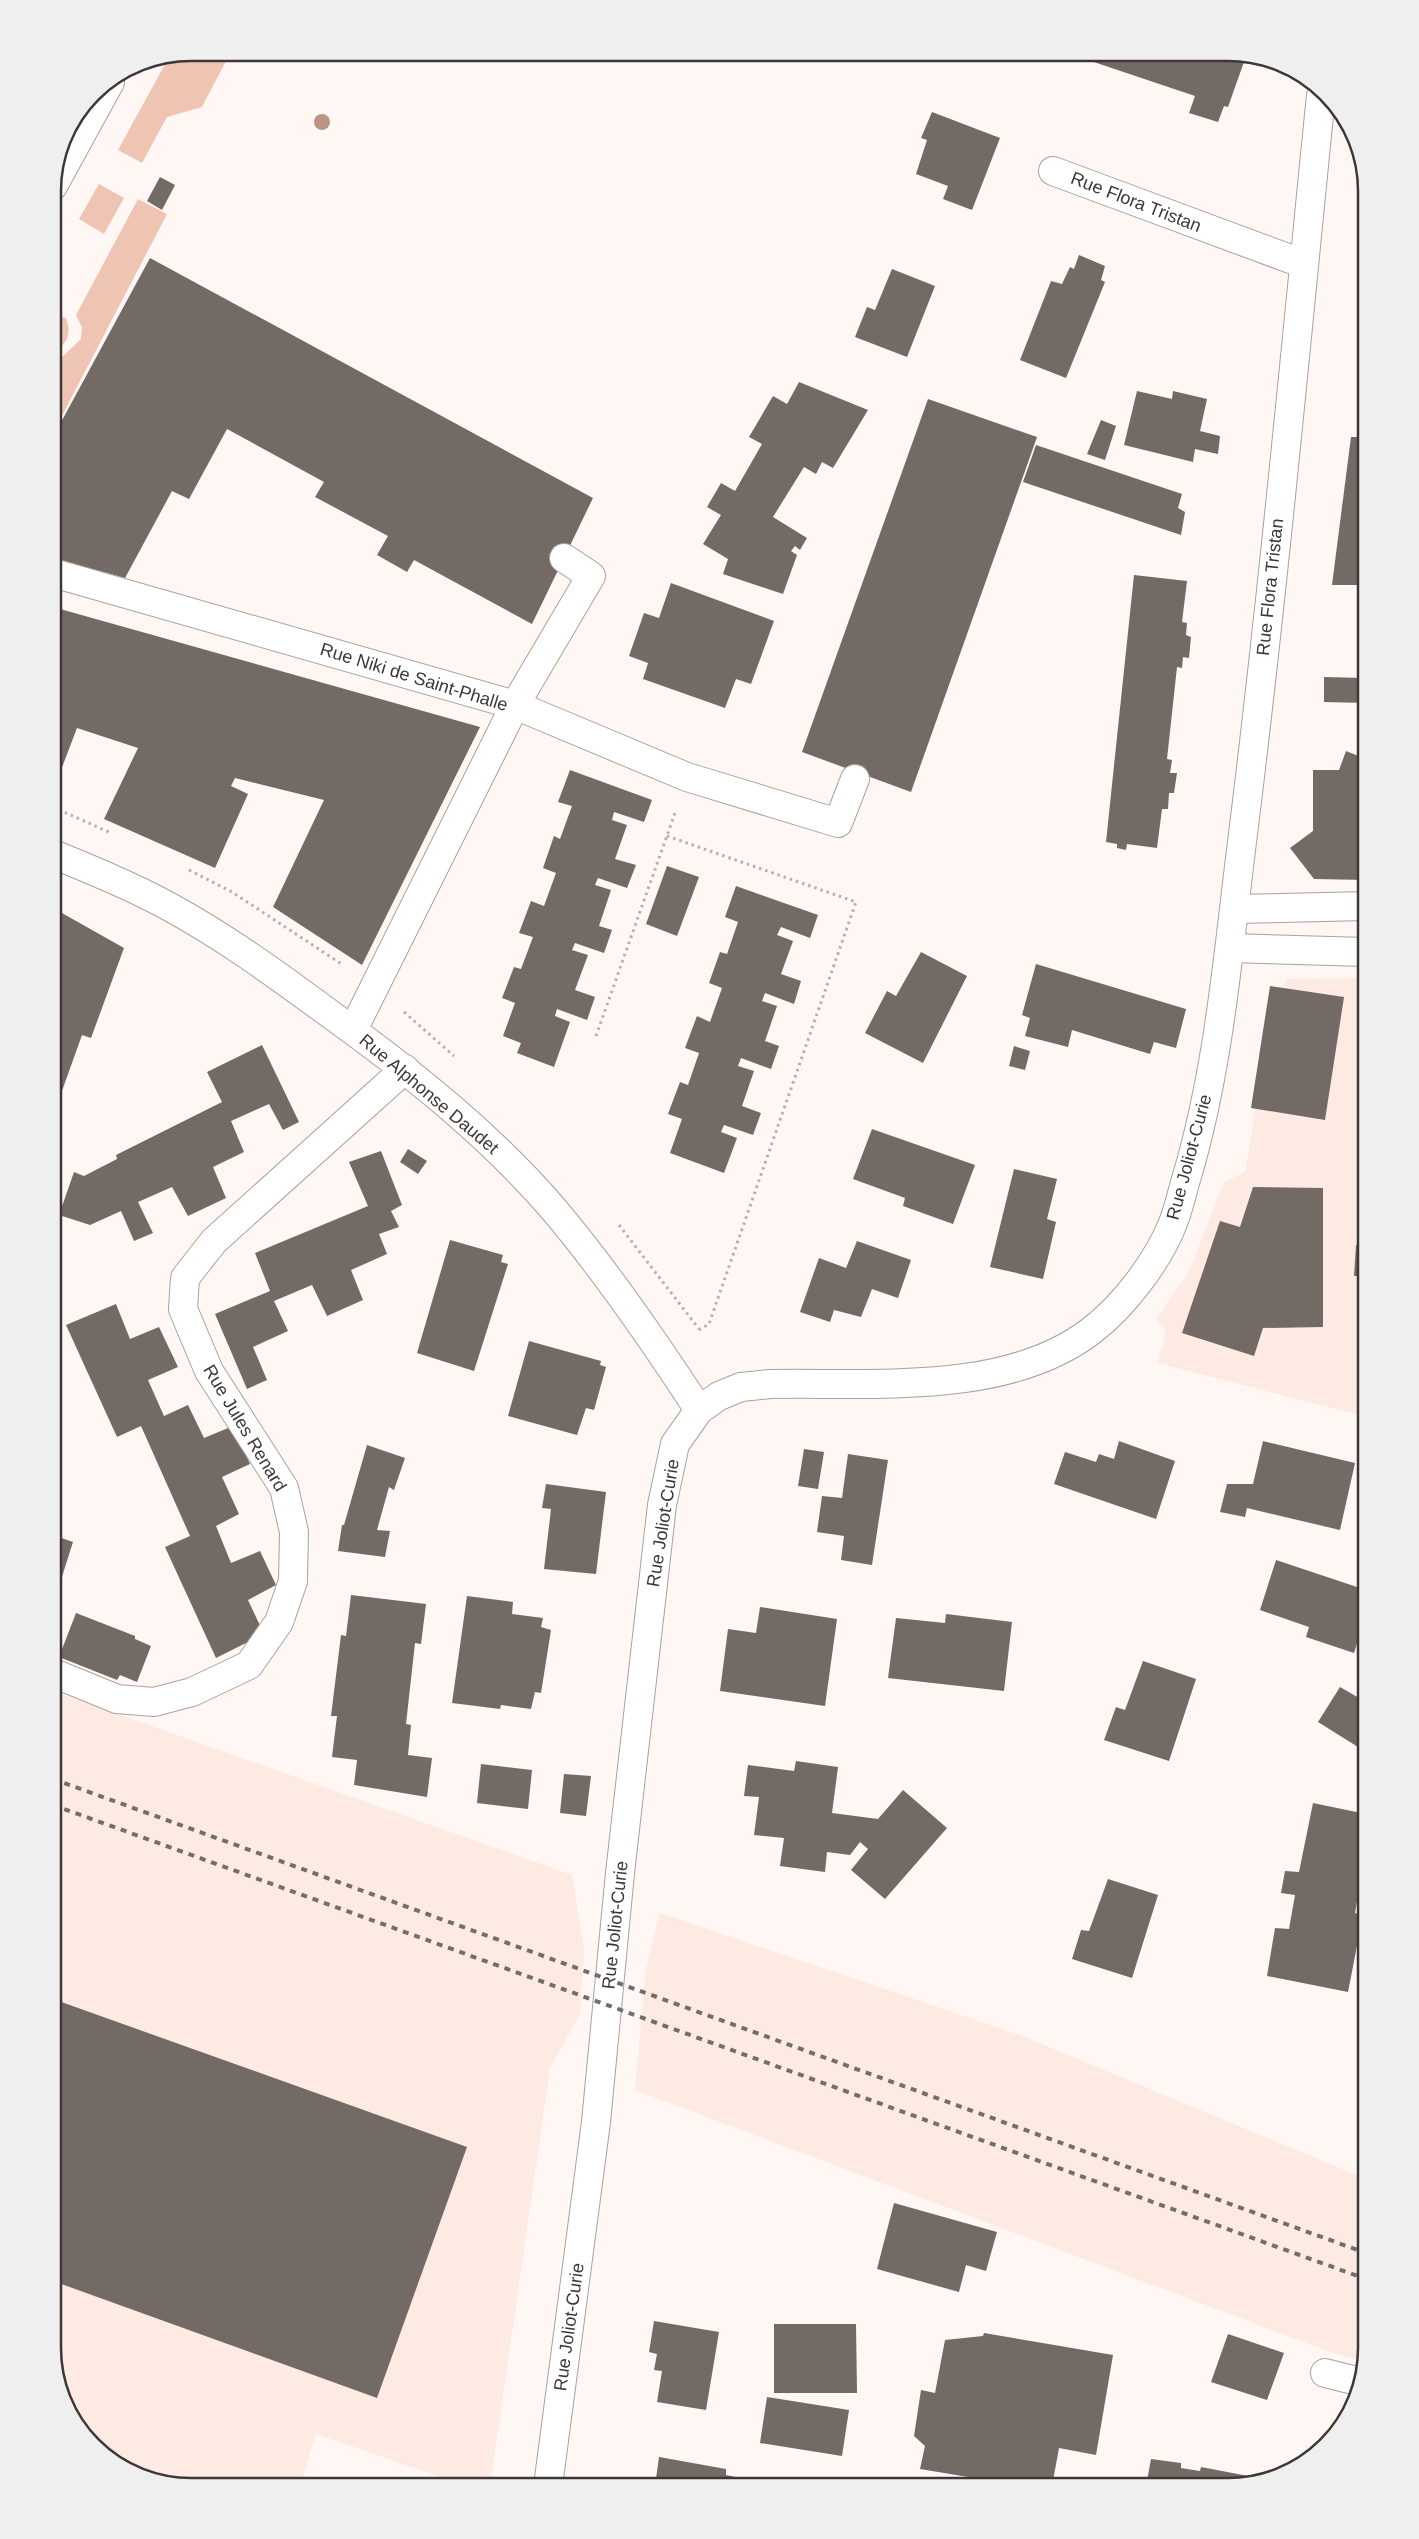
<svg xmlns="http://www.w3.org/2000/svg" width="1419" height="2539" viewBox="0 0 1419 2539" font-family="Helvetica,sans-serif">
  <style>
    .built { fill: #fdeae2 }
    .green { fill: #f0c4b3 }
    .building { fill: #736965 }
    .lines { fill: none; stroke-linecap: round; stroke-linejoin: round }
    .minor-casing { stroke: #aba19d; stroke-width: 30 }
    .path { stroke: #b5afad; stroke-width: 3; stroke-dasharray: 2.5 4; stroke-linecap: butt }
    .minor { stroke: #fff; stroke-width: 28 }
    .rail { stroke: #736e6c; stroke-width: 4; stroke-dasharray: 6 6; stroke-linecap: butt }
    .tree { fill: #ba9584 }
    .labels { text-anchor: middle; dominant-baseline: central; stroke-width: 5; stroke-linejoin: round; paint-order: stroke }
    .street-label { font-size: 18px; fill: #3d3837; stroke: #fff }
    .rim { fill: none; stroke: #3d3837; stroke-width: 2.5 }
  </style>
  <rect width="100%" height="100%" fill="#fef7f4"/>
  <g class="built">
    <polygon points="1366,978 1366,1417 1158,1363 1166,1332 1156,1319 1189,1272 1224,1182 1245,1172 1274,995 1288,979"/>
    <polygon points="53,1691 572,1875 584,1949 580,2014 550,2068 490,2486 467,2486 316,2434 300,2486 182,2486 114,2463 63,2401 53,2348"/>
    <polygon points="660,1913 1020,2035 1366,2179 1366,2348 1363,2361 1333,2353 635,2090 646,1968"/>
  </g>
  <g class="green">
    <polygon points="191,53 204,56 206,53 214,53 226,61 202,107 167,117 142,163 118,150 169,57"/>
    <polygon points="99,184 124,198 104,234 79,219"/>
    <polygon points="138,199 167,214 53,433 53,366 81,339 82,327 76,315"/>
    <path d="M53 314 66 318C72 335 67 344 53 353Z"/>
  </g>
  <g class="building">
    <polygon points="1067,53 1226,53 1245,59 1228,107 1224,106 1218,122 1189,113 1195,96"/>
    <polygon points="932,112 1000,138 972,210 943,199 948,186 916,174 927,140 921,138"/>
    <polygon points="160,177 175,185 162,210 147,201"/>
    <polygon points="1079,255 1105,266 1101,280 1105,282 1066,378 1020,360 1051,281 1062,284 1070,267 1074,269"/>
    <polygon points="150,258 593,498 532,624 414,560 407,572 377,555 388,536 315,497 324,482 227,429 189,499 172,491 125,578 53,558 53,437"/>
    <polygon points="892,269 935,286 907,357 855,337 867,307 875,310"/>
    <polygon points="799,382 868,410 833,468 822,462 816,474 804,467 773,517 807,538 800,550 795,546 791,551 797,555 783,594 723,574 728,559 703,544 721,515 707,507 721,483 735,491 762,444 749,437 773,396 787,404"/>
    <polygon points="1137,391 1172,399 1173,391 1207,399 1200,431 1220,436 1218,454 1195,449 1193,462 1124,445"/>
    <polygon points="928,399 1037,437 911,792 802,752"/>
    <polygon points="1101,420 1116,426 1105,460 1087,454"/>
    <polygon points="1351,437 1366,437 1366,585 1332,585"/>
    <polygon points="1036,445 1182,494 1178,508 1185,512 1181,535 1023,482"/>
    <polygon points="1134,575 1187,581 1182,622 1187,623 1186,635 1191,637 1189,658 1183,657 1182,668 1177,667 1167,759 1172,760 1170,773 1177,773 1174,793 1169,793 1168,809 1162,809 1157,848 1127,844 1126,850 1117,848 1117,844 1106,842"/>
    <polygon points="671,583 774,621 751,684 736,679 725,708 643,679 648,663 629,656 644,613 659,618"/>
    <polygon points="53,607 480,727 362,965 273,907 324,800 235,778 231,786 248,794 215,868 104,819 138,748 77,728 53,791"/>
    <polygon points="1324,677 1366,678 1366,703 1324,702"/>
    <polygon points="1346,751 1366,759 1366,880 1314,879 1290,848 1313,831 1313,770 1339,770"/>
    <polygon points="570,770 652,800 644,822 614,812 612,820 627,825 615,859 636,865 627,888 598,878 595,885 611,890 599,926 612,930 604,953 575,943 572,950 588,955 575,990 595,997 587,1020 557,1009 555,1016 570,1022 554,1067 517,1053 521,1043 503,1036 515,1003 502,998 514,967 521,969 533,937 519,933 531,901 544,906 556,873 543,868 554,836 560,839 572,806 558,802"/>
    <polygon points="667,866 699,877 677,936 646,924"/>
    <polygon points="736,886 818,915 810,938 781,927 777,935 793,941 781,974 801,981 794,1004 765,993 762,1001 777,1006 765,1041 779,1046 771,1069 741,1058 738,1066 754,1071 742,1106 761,1113 753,1135 724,1125 721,1132 737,1138 724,1173 670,1153 682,1119 668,1114 680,1082 688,1085 699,1053 685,1048 697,1016 710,1022 722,988 709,983 720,952 727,954 738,922 725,917"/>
    <polygon points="53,908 124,948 91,1038 82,1035 53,1116"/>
    <polygon points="921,952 967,976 923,1063 865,1033 887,991 896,996"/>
    <polygon points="1036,964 1186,1009 1176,1048 1154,1042 1150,1054 1072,1030 1068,1047 1025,1036 1030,1018 1022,1015"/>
    <polygon points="1270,986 1344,997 1325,1120 1251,1108"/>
    <polygon points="262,1045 299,1122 283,1130 269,1104 231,1121 244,1152 213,1167 226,1198 188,1216 172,1187 138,1202 153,1233 134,1241 121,1211 90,1225 59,1215 74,1172 84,1176 117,1159 116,1155 222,1102 207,1072"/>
    <polygon points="1014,1046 1030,1051 1025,1070 1009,1066"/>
    <polygon points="1360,1107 1366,1107 1366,1135 1359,1135"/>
    <polygon points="53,1125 59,1128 53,1145"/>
    <polygon points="872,1129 975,1165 953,1224 903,1206 905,1198 853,1179"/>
    <polygon points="408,1149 427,1161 418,1174 400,1162"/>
    <polygon points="381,1151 402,1205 391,1211 399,1227 379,1234 387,1254 351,1270 363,1300 327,1316 312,1285 274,1301 288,1331 253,1347 267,1380 247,1389 215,1314 270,1291 255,1253 368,1206 349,1162"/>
    <polygon points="1014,1169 1057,1179 1047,1219 1056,1222 1043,1279 990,1267"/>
    <polygon points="1253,1187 1323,1188 1323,1327 1263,1328 1254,1356 1182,1333 1220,1221 1240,1227"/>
    <polygon points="450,1240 503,1255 501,1262 508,1264 474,1371 417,1353"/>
    <polygon points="857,1241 911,1260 898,1298 872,1289 861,1317 834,1310 830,1322 800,1312 819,1258 846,1268"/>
    <polygon points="1356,1245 1366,1246 1366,1276 1354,1276"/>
    <polygon points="116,1304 130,1339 159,1327 178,1367 148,1380 164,1416 188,1405 204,1438 233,1426 250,1464 222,1477 239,1514 216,1526 231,1563 260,1551 276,1585 248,1600 264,1634 216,1658 165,1547 190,1536 141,1426 117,1437 66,1325"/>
    <polygon points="529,1341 601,1361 600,1365 606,1367 594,1410 586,1408 577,1435 508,1416"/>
    <polygon points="1119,1441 1175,1461 1156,1519 1054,1484 1065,1452 1096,1462 1099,1454 1114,1459"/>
    <polygon points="1263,1441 1355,1463 1340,1530 1247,1508 1245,1517 1220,1512 1227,1484 1253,1484"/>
    <polygon points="367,1445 405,1458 394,1490 389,1487 377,1530 390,1531 385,1557 338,1551 342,1525 344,1525"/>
    <polygon points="804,1449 824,1452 818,1489 798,1486"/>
    <polygon points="848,1454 888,1460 872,1565 841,1560 844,1536 817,1532 822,1496 842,1498"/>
    <polygon points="546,1484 606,1492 596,1574 544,1569 551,1509 542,1508"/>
    <polygon points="53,1535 73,1542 60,1583 53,1580"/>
    <polygon points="1276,1560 1366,1590 1366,1616 1354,1653 1306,1637 1309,1627 1260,1610"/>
    <polygon points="351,1595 426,1604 421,1644 415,1643 406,1724 411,1725 408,1755 432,1758 427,1797 354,1785 357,1760 332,1757 337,1716 331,1716 341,1635 346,1636"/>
    <polygon points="467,1596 513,1602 512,1614 543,1618 541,1627 551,1630 541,1693 535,1692 531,1709 501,1705 500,1709 452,1703"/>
    <polygon points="760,1607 837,1619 825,1706 720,1691 728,1629 756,1633"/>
    <polygon points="76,1613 135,1636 135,1639 151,1646 137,1682 120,1675 117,1680 59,1657"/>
    <polygon points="946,1614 1012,1622 1004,1691 888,1678 896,1618 945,1623"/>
    <polygon points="1143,1661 1196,1679 1169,1761 1104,1740 1116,1707 1125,1710"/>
    <polygon points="1340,1687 1366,1702 1366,1752 1318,1722"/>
    <polygon points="796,1761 838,1767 832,1813 878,1819 903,1790 947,1828 885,1899 851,1870 868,1849 860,1842 850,1855 827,1852 825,1872 780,1866 784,1838 754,1835 759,1797 744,1796 748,1765 794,1771"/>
    <polygon points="481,1764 532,1770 528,1809 477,1803"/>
    <polygon points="564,1774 591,1776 586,1816 560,1813"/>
    <polygon points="1313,1803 1366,1814 1366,1849 1355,1913 1363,1915 1348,1992 1267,1976 1275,1928 1289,1929 1295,1895 1281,1893 1285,1871 1299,1872"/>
    <polygon points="1108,1879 1158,1895 1132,1978 1072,1959 1081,1930 1089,1931"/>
    <polygon points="53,1999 467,2147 377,2398 53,2281"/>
    <polygon points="894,2203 997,2232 986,2271 966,2265 959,2292 877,2269"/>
    <polygon points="654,2321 719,2332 706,2410 657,2402 662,2371 654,2370 657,2354 649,2352"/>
    <polygon points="774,2324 856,2324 857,2393 774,2393"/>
    <polygon points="984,2333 1113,2355 1096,2455 1059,2448 1052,2486 1022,2486 920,2469 925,2446 914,2436 921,2390 935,2393 945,2340 983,2336"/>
    <polygon points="1228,2334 1284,2353 1267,2400 1211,2382"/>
    <polygon points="767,2397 849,2410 842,2456 760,2443"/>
    <polygon points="659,2457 726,2469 726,2475 771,2485 771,2486 655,2486"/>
    <polygon points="1151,2459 1181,2463 1181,2468 1200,2471 1201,2467 1264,2479 1228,2486 1146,2486"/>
  </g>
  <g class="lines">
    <g class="minor-casing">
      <g id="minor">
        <polyline points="1053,171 1304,264"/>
        <polyline points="53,186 110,82"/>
        <polyline points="53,573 515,705 687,777 838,823 855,779"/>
        <path d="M53 854C92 870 131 886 168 906 229 939 285 981 341 1022 418 1078 494 1139 556 1212 608 1274 654 1341 699 1410"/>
        <polyline points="1234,909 1366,906"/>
        <polyline points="1230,948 1366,952"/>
        <polyline points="353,1030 515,705 591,576 564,558"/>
        <polyline points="53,1673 117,1699 154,1702 192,1692 249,1665 279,1622 293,1581 294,1532 284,1488 209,1371 183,1309 185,1278 214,1241 405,1069"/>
        <polyline points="1325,2373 1357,2381"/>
        <path d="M548 2486 596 2122 620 1873 662 1505 675 1444 699 1410 719 1396 741 1387 770 1384C873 1382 1006 1396 1091 1331 1124 1306 1158 1261 1173 1223 1179 1208 1182 1192 1187 1176 1219 1068 1228 954 1242 842 1273 594 1296 344 1321 95"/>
      </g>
    </g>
    <g class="path">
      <polyline points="53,807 111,833"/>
      <polyline points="667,836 856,902 709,1324 699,1330"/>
      <polyline points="189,870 232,892 343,965"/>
      <polyline points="404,1012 454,1056"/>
      <polyline points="596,1036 675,813"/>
      <polyline points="619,1225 699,1329"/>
    </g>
    <use href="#minor" class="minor"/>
    <g class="rail">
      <polyline points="53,1779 1366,2253"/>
      <polyline points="53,1805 1366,2279"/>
    </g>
  </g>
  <circle class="tree" cx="322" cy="122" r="8"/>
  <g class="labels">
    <g class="street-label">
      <text transform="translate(1136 202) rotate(21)">Rue Flora Tristan</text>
      <text transform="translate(1270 587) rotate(-84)">Rue Flora Tristan</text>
      <text transform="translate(414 677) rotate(17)">Rue Niki de Saint-Phalle</text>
      <text transform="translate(429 1094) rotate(40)">Rue Alphonse Daudet</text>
      <text transform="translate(1189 1157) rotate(-75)">Rue Joliot-Curie</text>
      <text transform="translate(245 1428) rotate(59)">Rue Jules Renard</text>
      <text transform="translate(663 1523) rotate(-81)">Rue Joliot-Curie</text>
      <text transform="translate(615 1925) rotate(-84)">Rue Joliot-Curie</text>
      <text transform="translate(569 2327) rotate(-82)">Rue Joliot-Curie</text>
    </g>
  </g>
  <path d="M0 0H1419V2539H0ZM191 61H1228A130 130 0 0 1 1358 191V2348A130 130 0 0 1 1228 2478H191A130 130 0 0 1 61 2348V191A130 130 0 0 1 191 61Z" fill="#efefef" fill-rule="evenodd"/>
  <path class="rim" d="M191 61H1228A130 130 0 0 1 1358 191V2348A130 130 0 0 1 1228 2478H191A130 130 0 0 1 61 2348V191A130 130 0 0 1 191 61Z"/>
</svg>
